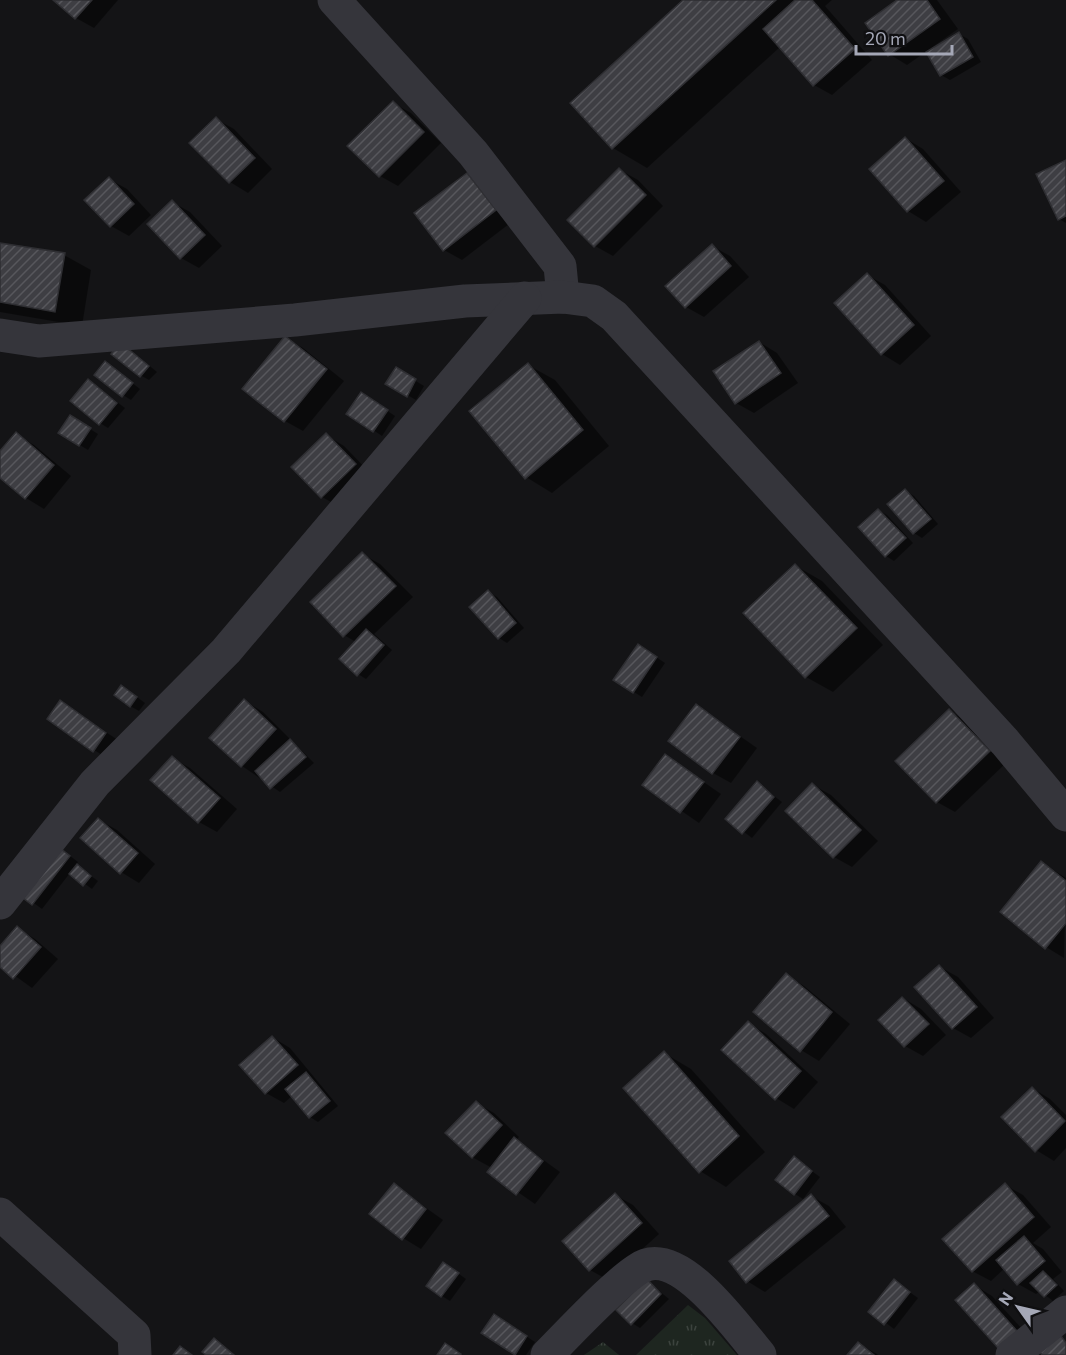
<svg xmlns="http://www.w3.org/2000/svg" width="1066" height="1355" viewBox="0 0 1066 1355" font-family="Commissioner,sans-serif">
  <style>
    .grass { fill: url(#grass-tufts) }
    .shadow { fill: #0007 }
    .building { fill: url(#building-hatch); stroke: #2e2e32; stroke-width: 1.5 }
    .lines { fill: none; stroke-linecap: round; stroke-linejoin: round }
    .minor { stroke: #35353b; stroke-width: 33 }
  </style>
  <defs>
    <pattern id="grass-tufts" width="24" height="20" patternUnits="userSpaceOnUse" patternTransform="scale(1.5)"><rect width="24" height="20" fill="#1e2620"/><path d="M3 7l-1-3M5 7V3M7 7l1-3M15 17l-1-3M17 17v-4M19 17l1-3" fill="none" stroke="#3c433e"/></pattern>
    <pattern id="building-hatch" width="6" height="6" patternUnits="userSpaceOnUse" patternTransform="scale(1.5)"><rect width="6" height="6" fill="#3e3e43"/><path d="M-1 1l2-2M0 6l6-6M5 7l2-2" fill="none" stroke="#57575c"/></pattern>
  </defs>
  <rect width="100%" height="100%" fill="#141416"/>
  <g class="grass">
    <polygon points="688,1305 705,1318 737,1355 636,1355"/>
    <polygon points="603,1342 619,1355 584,1355"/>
  </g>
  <g class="shadow">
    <polygon points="56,0 118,0 94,28 76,18"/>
    <polygon points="686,0 832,0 825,6 872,60 832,95 814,85 780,47 647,168 613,148"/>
    <polygon points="899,0 937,0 958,29 931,48 932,50 959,34 968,39 981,62 950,80 941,75 927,51 907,65 889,54"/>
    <polygon points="393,103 411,113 441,143 398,186 380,176"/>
    <polygon points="216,119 234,129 272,169 248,193 230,182"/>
    <polygon points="905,138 923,149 961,192 926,222 908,211 871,169"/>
    <polygon points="1066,162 1066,223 1059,219"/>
    <polygon points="620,170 638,180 663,206 613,256 595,246"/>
    <polygon points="467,174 485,185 513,221 462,260 444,250"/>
    <polygon points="109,179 127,189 151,215 129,236 111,226"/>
    <polygon points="172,202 190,212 222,246 199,268 181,258"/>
    <polygon points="0,245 64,255 91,270 82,326 0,312"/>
    <polygon points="712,246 730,256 749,277 704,317 686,307"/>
    <polygon points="867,275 885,285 931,336 900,365 882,354"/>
    <polygon points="285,338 303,348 344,381 303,431 285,421"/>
    <polygon points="759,342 777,353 798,383 754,413 736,403"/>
    <polygon points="129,349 157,372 149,380 140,375"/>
    <polygon points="528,365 555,380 609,446 552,493 526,477"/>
    <polygon points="113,368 140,389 131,400 123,395"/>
    <polygon points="396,369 424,386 416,400 388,384"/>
    <polygon points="89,381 125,408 108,428 100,423"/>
    <polygon points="370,399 395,416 382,436 348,413"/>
    <polygon points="79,422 98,434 88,450 60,433"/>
    <polygon points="16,434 34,445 71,476 44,509 26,498 0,476 0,453"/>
    <polygon points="326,435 344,446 373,476 340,507 322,497"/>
    <polygon points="905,491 914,496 938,524 922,538 914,533"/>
    <polygon points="878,510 887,515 913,543 894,561 886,556"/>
    <polygon points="362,554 380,564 413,597 374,634 392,650 366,679 358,674 356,642 344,635"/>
    <polygon points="796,566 822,581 883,645 833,692 806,677"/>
    <polygon points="488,592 497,597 524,628 507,643 499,638"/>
    <polygon points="647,651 665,663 642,697 634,692"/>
    <polygon points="130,692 145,703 139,711 130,706"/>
    <polygon points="245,701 263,712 314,763 280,792 242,766"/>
    <polygon points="60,702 124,744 112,761 94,750"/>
    <polygon points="697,706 757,748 731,783 713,773"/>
    <polygon points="949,711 967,721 1007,762 955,812 937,802"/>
    <polygon points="666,756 721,794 699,823 644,785"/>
    <polygon points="172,758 190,768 237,809 217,832 199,822 152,780"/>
    <polygon points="757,783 782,802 752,838 727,819"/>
    <polygon points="813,785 831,795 878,841 852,867 834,857"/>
    <polygon points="99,820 117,830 155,864 139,883 121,872"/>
    <polygon points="65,852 78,862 76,865 98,881 92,889 70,873 42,909 20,893"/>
    <polygon points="1042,863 1066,878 1064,958 1046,947"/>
    <polygon points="17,928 35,939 58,959 32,988 0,965 0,948"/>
    <polygon points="940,967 958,977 994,1018 971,1038 953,1028"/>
    <polygon points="786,975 804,986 850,1024 819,1061 801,1050"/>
    <polygon points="903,998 921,1009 946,1035 923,1056 905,1046 880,1020"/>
    <polygon points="748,1023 766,1034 818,1082 794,1109 776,1098"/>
    <polygon points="272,1037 290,1048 338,1106 318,1122 310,1117 292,1096 284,1103 266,1093"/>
    <polygon points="664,1053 691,1069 765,1152 726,1187 700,1171"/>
    <polygon points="1032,1088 1050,1099 1066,1115 1066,1148 1054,1161 1036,1150"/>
    <polygon points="476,1103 494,1113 519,1137 516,1140 560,1172 535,1204 489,1172 492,1168 472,1157"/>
    <polygon points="794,1158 820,1177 803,1199 795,1194"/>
    <polygon points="394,1185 443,1220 421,1249 403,1238"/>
    <polygon points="1005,1185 1023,1195 1051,1227 1033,1243 1043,1249 1062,1272 1053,1279 1064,1291 1053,1301 1040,1291 1036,1294 1018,1284 1005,1268 991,1281 972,1271"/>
    <polygon points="615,1195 633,1205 659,1234 608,1280 590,1270"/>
    <polygon points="811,1196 829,1206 846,1227 765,1292 747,1281"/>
    <polygon points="452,1269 466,1279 450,1301 442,1296"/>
    <polygon points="647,1281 669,1299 640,1328 632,1323"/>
    <polygon points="894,1281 918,1298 894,1329 870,1311"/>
    <polygon points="974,1285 992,1296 1034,1342 998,1347"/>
    <polygon points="503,1321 535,1342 526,1355 517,1355 483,1332"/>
    <polygon points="859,1344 877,1354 878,1355 849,1355"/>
  </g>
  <g class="building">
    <polygon points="53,0 92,0 75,19"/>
    <polygon points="683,0 776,0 612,149 570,103"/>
    <polygon points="795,0 812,0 855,49 813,86 763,29"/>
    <polygon points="897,0 927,0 940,19 888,56 865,23"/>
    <polygon points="959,32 973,57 940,76 926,52"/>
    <polygon points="393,101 424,132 379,177 347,146"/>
    <polygon points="216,117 255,158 229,183 189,143"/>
    <polygon points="905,137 944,181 907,212 869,169"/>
    <polygon points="1066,160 1066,216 1058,220 1036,174"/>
    <polygon points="619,168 646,195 594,247 567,220"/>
    <polygon points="467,173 496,210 443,251 414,213"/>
    <polygon points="109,177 134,204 110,227 84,200"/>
    <polygon points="172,200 205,235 180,259 147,224"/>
    <polygon points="0,243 65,253 55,312 0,302"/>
    <polygon points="712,244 731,266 685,308 665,286"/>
    <polygon points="867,273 914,325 881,355 834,303"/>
    <polygon points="285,336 327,369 284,422 242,389"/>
    <polygon points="759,341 781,373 735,404 713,371"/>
    <polygon points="120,342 149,366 140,377 111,354"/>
    <polygon points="105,361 133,383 122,397 94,375"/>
    <polygon points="528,363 583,430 525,479 469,411"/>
    <polygon points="396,367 416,379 407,397 385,384"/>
    <polygon points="88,379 117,403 99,425 70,401"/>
    <polygon points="361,392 388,410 373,432 346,414"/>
    <polygon points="70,415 91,428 79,446 58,433"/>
    <polygon points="16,432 54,465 25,499 0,478 0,451"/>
    <polygon points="326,433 356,464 321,498 291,467"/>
    <polygon points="905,489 931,519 913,534 887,504"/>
    <polygon points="878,509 906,538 885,557 858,527"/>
    <polygon points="362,552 396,586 343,637 310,602"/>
    <polygon points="795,564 857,628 805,678 743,613"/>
    <polygon points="488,590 516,623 498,639 469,607"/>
    <polygon points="366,629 384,645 357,676 339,659"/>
    <polygon points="638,644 657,657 633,693 613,680"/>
    <polygon points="121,685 137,697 130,707 114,695"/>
    <polygon points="244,699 276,729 241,767 209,738"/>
    <polygon points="60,700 106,733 93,752 47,719"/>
    <polygon points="696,704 740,737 712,774 668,741"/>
    <polygon points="949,709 990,751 936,803 895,761"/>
    <polygon points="290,739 306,757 270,789 255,771"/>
    <polygon points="665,754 704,782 680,813 642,785"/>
    <polygon points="172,756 220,798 198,823 150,780"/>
    <polygon points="757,781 774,797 742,834 725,819"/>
    <polygon points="812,783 861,830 833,858 785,811"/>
    <polygon points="98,818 138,853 120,874 80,838"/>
    <polygon points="56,845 70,856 32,905 18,894"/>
    <polygon points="1041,861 1066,881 1066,923 1045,949 1000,912"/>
    <polygon points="77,864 91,876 83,886 69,874"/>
    <polygon points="17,926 41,947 13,979 0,967 0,946"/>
    <polygon points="939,965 977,1007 952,1029 914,987"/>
    <polygon points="786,973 832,1012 800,1052 753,1012"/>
    <polygon points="902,997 929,1024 904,1047 878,1020"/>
    <polygon points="748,1021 801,1071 775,1100 721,1050"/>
    <polygon points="272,1036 298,1065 265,1094 239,1065"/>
    <polygon points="664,1051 739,1136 699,1173 623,1088"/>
    <polygon points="306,1072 330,1101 309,1118 285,1089"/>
    <polygon points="1032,1087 1065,1121 1035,1152 1001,1117"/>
    <polygon points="476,1101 502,1125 472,1158 445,1133"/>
    <polygon points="514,1137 543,1161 516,1195 487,1172"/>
    <polygon points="794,1156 812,1171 794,1195 775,1180"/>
    <polygon points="394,1183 426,1209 402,1240 369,1214"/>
    <polygon points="1005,1183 1034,1217 972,1272 942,1239"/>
    <polygon points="615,1193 642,1223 589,1271 562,1241"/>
    <polygon points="811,1194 829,1216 746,1283 729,1261"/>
    <polygon points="1024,1236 1045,1261 1017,1285 996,1260"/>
    <polygon points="443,1262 459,1273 441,1297 426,1286"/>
    <polygon points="1043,1271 1057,1285 1044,1297 1030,1283"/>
    <polygon points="647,1279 661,1294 631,1325 616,1310"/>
    <polygon points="894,1279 910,1292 884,1325 868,1312"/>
    <polygon points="974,1283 1017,1331 998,1348 955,1300"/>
    <polygon points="494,1314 527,1336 515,1355 481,1333"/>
    <polygon points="1059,1333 1066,1343 1066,1355 1042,1355 1038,1349"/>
    <polygon points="214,1338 234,1355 206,1355 202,1352"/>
    <polygon points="858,1342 874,1355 847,1355"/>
    <polygon points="445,1343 461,1354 460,1355 437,1355"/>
    <polygon points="180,1346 192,1355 173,1355"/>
  </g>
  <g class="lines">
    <g class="minor">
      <polyline points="334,0 473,153 560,266 563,297"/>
      <polyline points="0,335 39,341 295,320 465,301 563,297 593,301 614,316 1005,742 1066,815"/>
      <polyline points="0,903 95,783 226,651 525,298"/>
      <polyline points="0,1214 134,1335 135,1355"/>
      <path d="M547 1355C566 1336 625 1272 646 1265 684 1252 738 1329 760 1355"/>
      <polyline points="1012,1355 1066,1312"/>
    </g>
  </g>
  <g transform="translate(1018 1307) rotate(304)" stroke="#0f0f11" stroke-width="4.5" paint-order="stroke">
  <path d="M0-4.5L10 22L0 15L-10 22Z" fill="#a5a8b7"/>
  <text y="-9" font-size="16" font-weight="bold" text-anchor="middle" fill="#a5a8b7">N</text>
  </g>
  <path d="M856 45v9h96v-9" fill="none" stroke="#a5a8b7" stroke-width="3"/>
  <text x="865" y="45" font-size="18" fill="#a5a8b7" stroke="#0f0f11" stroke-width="4.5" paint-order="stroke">20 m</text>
</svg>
